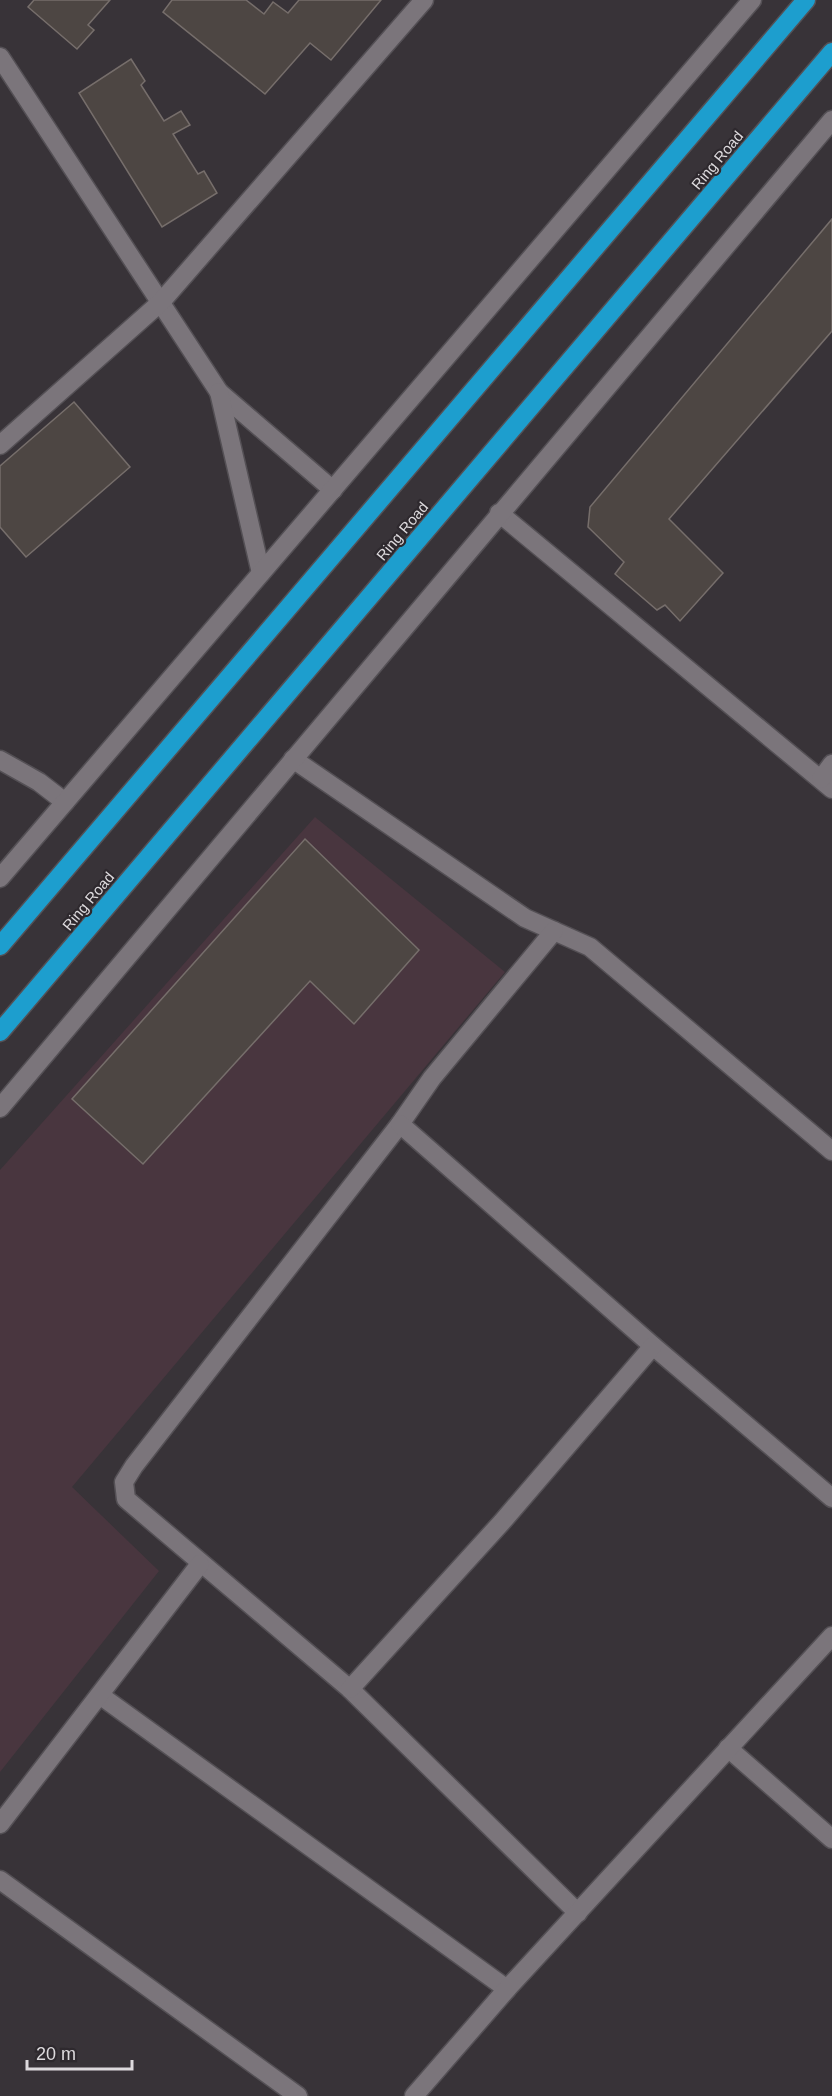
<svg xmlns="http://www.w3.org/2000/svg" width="832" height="2096" viewBox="0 0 832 2096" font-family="Arial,sans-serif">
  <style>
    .education { fill: #49363f }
    .building { fill: #4d4643; stroke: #766e6b; stroke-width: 1.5 }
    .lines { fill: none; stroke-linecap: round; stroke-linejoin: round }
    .minor-casing { stroke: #545055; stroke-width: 21 }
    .highway-casing { stroke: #545055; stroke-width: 21 }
    .minor { stroke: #7b757b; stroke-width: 18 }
    .highway { stroke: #1d9ece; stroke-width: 18 }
    .labels { text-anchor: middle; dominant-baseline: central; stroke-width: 4.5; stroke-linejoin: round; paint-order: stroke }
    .street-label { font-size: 15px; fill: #dddadd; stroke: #2e292e }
  </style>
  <rect width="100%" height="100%" fill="#383338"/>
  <polygon class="education" points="315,817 505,972 72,1487 159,1571 0,1772 0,1170"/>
  <g class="building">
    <polygon points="34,0 110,0 88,25 94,30 77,49 28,7"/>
    <polygon points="172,0 246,0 264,14 273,2 288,13 299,0 381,0 331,60 310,43 265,94 163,12"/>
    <polygon points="131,59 145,81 141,85 164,121 181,111 190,125 173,134 198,174 204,171 217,193 162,227 79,93"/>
    <polygon points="832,219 832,331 669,519 723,573 680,621 665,605 657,610 615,574 624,562 588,527 590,507"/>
    <polygon points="74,402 130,467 26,557 0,527 0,466"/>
    <polygon points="305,839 419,950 354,1024 310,981 143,1164 72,1099"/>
  </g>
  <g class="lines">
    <g class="minor-casing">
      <g id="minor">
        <polyline points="0,57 219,392 333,490"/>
        <polyline points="219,392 261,573"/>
        <polyline points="0,445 161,302 424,0"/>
        <polyline points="499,513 832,789"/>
        <polyline points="293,759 525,918 590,947 832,1151"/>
        <polyline points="0,760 39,782 65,802"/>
        <polyline points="821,779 832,764"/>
        <polyline points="0,878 752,0"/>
        <polyline points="554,931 432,1078 400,1124 134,1466 124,1482 126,1499 350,1689 578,1913"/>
        <polyline points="0,1108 832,120"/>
        <polyline points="400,1124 653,1346 832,1498"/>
        <polyline points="350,1689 502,1522 653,1346"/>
        <polyline points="101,1696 507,1989"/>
        <polyline points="728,1748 832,1839"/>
        <polyline points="0,1824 200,1564"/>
        <polyline points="0,1880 298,2096"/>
        <polyline points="414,2096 507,1989 832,1636"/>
      </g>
    </g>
    <g class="highway-casing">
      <g id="highway">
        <polyline points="0,946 806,0"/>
        <polyline points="0,1032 832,52"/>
      </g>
    </g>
    <use href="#minor" class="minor"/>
    <use href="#highway" class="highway"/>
  </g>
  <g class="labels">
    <g class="street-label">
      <text transform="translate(717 160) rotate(-50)">Ring Road</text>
      <text transform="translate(402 531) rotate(-50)">Ring Road</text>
      <text transform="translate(88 901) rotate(-50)">Ring Road</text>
    </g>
  </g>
  <path d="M27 2060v9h105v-9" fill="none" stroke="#dddadd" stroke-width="3"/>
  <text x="36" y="2060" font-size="18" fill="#dddadd" stroke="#2e292e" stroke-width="4.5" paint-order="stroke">20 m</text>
</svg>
